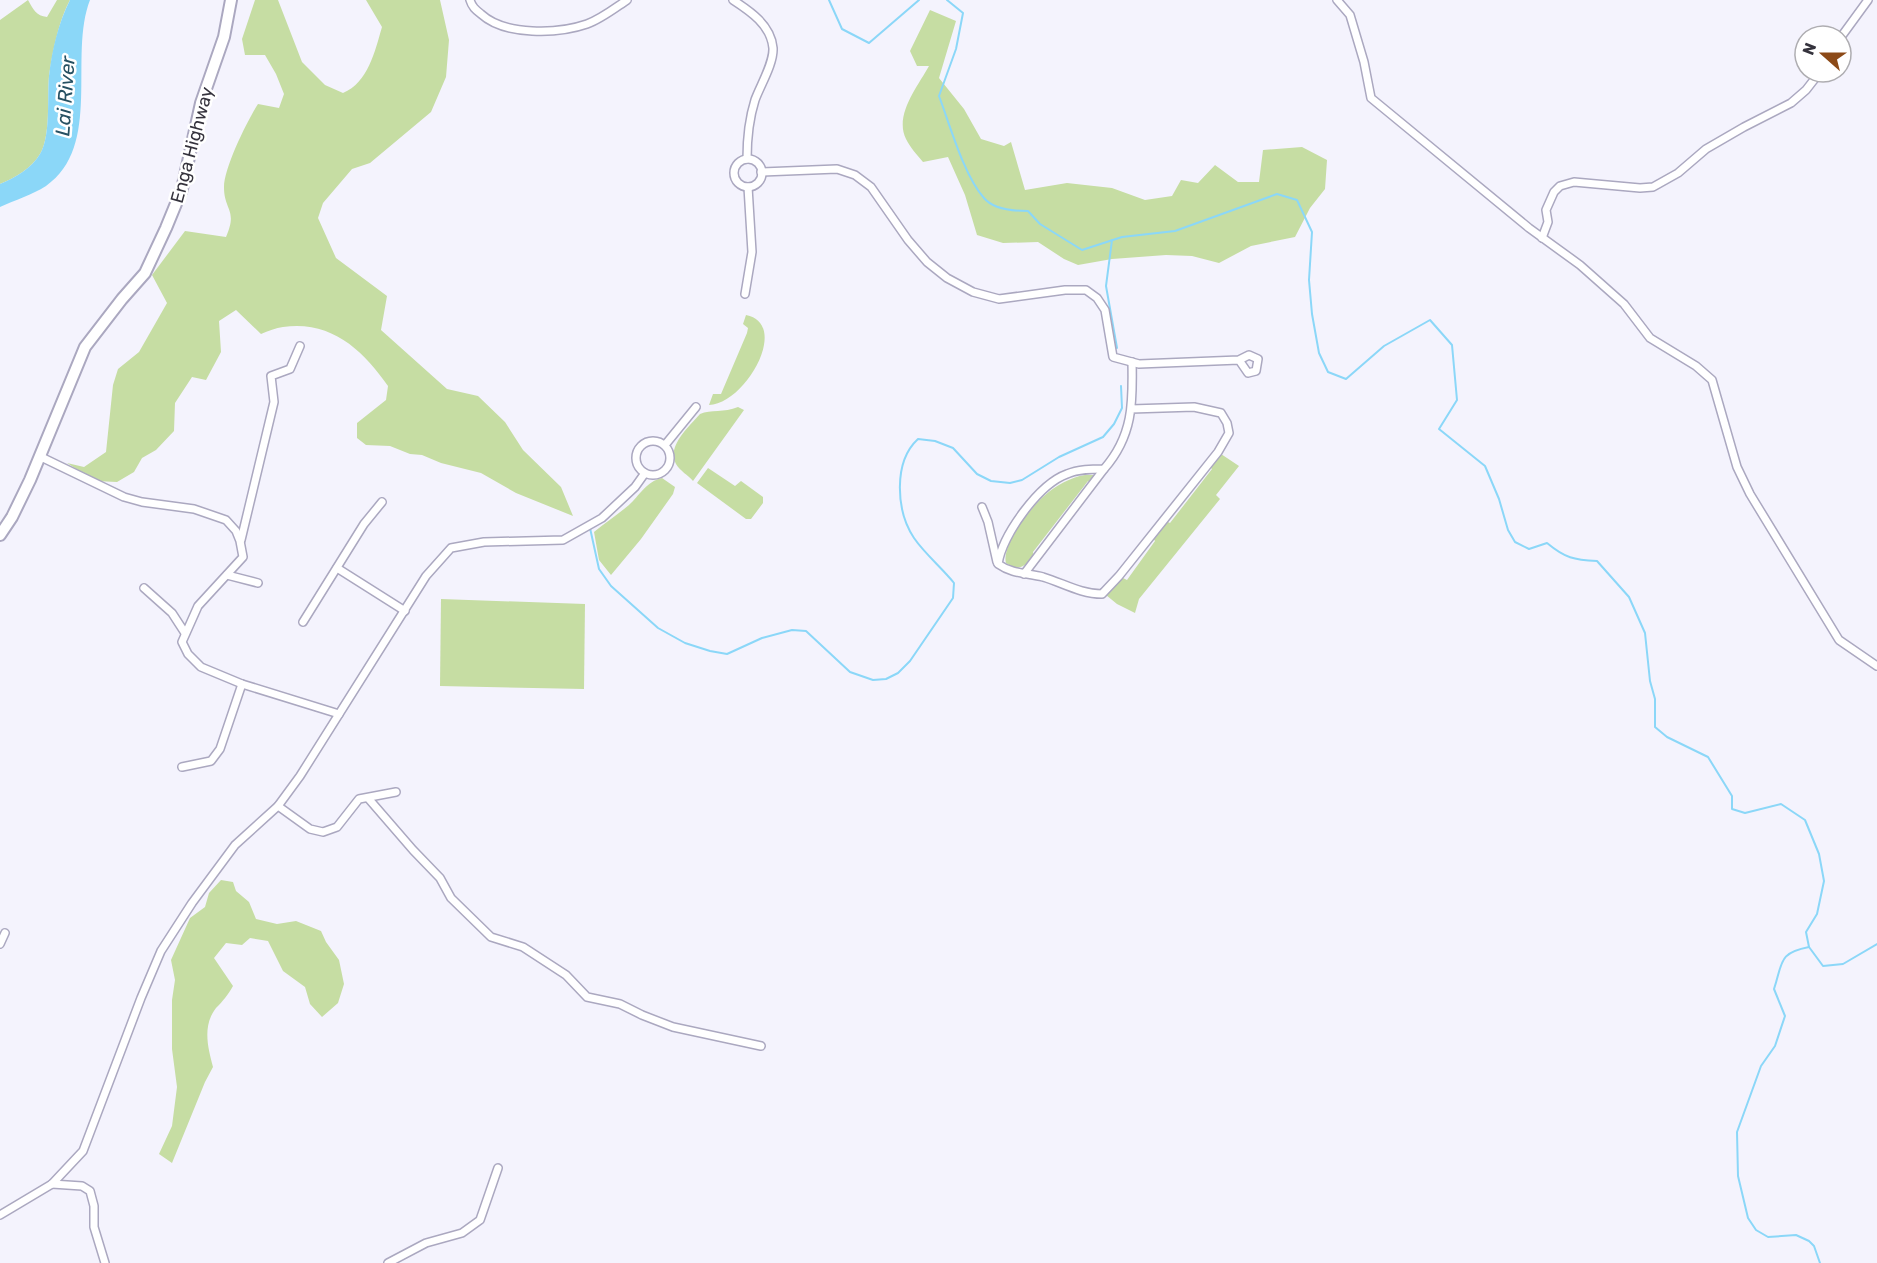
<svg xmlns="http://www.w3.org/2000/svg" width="1877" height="1263" viewBox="0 0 1877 1263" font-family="Rubik,sans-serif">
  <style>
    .green { fill: #c6dda3 }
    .water { fill: #8bd7f8 }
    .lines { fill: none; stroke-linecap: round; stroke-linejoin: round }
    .stream { stroke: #8bd7f8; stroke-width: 2 }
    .street-casing { stroke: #aba8c0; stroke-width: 10 }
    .primary-casing { stroke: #aba8c0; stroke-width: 14 }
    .street { stroke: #fff; stroke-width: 7 }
    .primary { stroke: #fff; stroke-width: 10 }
    .labels { text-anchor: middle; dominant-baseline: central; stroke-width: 5; stroke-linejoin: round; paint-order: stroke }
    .street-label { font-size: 18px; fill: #35333d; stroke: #fff }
    .water-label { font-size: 20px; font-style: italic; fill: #265062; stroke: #fff }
  </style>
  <rect width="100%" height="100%" fill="#f4f3fd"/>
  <g class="green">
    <path d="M28 0C33 9 36 16 47 17L57 0H70C59 20 52 53 49 76 47 98 51 136 40 154 32 168 15 178 0 184V20Z"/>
    <path d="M255 0H278L302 62 325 85 343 93C368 83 375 51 382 27L366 0H440L449 40 446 77 431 112 370 163 352 169 323 203 318 218 336 258 387 296 381 330 447 389 478 396 505 422 523 450 561 487 573 516 516 493 481 473 441 463 422 455 410 454 390 446 366 445 357 438V423L386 400 388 386C363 350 331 320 283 327 276 328 268 331 261 334L236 310 219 321 221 352 206 380 192 377 175 403 174 431 156 450 142 458 134 472 117 482 95 481 67 463 84 467 106 452 113 385 118 369 139 352 167 303 152 275 185 231 226 237C238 209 224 211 224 187 224 168 247 121 258 104L279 108 284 94 276 74 265 55H245L242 39Z"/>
    <path d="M930 10 956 21 939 78 964 109 981 139 1004 146 1011 142 1025 190 1067 183 1112 188 1145 200 1172 196 1181 180 1198 183 1215 165 1238 182H1259L1263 150 1302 147 1327 160 1325 189 1310 208 1295 237 1251 246 1219 263 1192 256 1166 255 1112 259 1078 265 1064 259 1038 242 1003 243 977 235 965 195 948 157 923 162C917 155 910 147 906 139 894 115 918 86 929 66H917L910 51Z"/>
    <path d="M746 315C791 324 745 404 709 405L713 394H721L747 333 748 328 743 324Z"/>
    <path d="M738 407 744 410 693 481C688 475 680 471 676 464 666 446 690 426 700 414 711 409 724 413 738 407Z"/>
    <polygon points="1221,454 1239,466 1216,495 1220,499 1139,599 1135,613 1117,604 1106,595 1121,577 1127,580 1155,541 1153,538 1166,521 1170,523 1212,469 1209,466"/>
    <polygon points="708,468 735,486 741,481 763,497 763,503 751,519 746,519 697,483"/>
    <path d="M1085 475H1099L1093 483 1088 481 1033 552 1034 557C1024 566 1019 572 1006 563 1001 546 1031 507 1044 496 1055 486 1071 477 1085 475Z"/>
    <path d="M662 478 675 487 673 494 641 539 611 575 599 560 594 532C605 523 617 515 629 505 639 496 647 481 662 478Z"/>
    <polygon points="441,599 585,604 584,689 440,686"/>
    <path d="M221 880 233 882 236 891 249 902 256 919 277 924 296 921 321 931 326 942 339 960 344 984 338 1003 322 1017 310 1004 305 987 283 971 268 941 250 938 242 945 226 943 214 958 233 986C228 995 223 1001 216 1008 202 1026 208 1048 213 1067L205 1082 172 1163 159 1154 172 1126 177 1087 172 1049V1000L175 980 171 960 190 918 205 907 209 893Z"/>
  </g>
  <path class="water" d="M70 0H90C68 56 103 146 46 186 32 195 15 200 0 207V184C15 178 32 168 40 154 51 136 47 97 49 76 52 50 58 24 70 0Z"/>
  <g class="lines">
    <g class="stream">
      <polyline points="829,0 842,29 869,43 919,0"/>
      <path d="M947 0 963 13 956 49 939 96C950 125 964 176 984 198 993 209 1014 211 1028 211L1040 224 1082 250 1122 237 1175 231 1277 194 1297 200 1312 232 1309 280 1312 314 1319 353 1328 372 1346 379 1384 346 1430 320 1452 345 1457 400 1439 429 1485 466 1499 499 1508 530 1515 542 1529 549 1547 543C1565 558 1574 560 1597 561L1629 597 1645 633 1650 681 1655 699V727L1667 737 1708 757 1732 796V809L1745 813 1781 804 1805 820 1819 854 1824 881 1817 914 1806 932 1809 947C1778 953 1783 962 1774 989L1785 1016 1775 1046 1761 1066 1737 1132 1738 1176 1748 1218 1756 1230 1768 1237 1796 1235 1809 1241 1814 1246 1820 1263"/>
      <polyline points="1112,240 1106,286 1117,348"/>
      <path d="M590 528 599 569 611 586 658 628 685 643 710 651 727 654 762 638 792 630 806 631 850 672 873 680 886 679 898 673 910 661 953 598 954 583C942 568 925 554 914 538 896 511 893 462 918 439L935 441 953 448 977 474 991 481 1010 483 1022 480 1059 457 1103 437 1114 424 1122 408 1121 386"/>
      <polyline points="1809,947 1823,966 1843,964 1877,944"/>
    </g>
    <g class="street-casing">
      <g id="street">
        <path d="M470 0C472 7 476 10 481 14 505 36 558 34 587 24 601 19 615 8 627 0"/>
        <path d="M733 0C750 11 771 25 773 48 774 63 760 86 755 100 749 119 747 139 747 159"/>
        <polyline points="1337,0 1350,15 1364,62 1371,98 1529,228 1580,265 1624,304 1650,338 1696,366 1712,380 1737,467 1750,494 1839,640 1877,666"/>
        <polyline points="1841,37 1868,0"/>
        <circle cx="748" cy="173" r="14"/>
        <polyline points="761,172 837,169 855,175 871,187 908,240 927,262 947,278 973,292 999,299 1065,290 1086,290 1097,298 1105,310 1113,357 1139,364 1239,360 1249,355 1258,359 1256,371 1248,373 1239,360"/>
        <polyline points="1542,238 1548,222 1546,210 1554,192 1560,186 1574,182 1640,188 1653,187 1678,173 1706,149 1744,127 1791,103 1806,90 1820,72"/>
        <polyline points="745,294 752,252 748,187"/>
        <path d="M1131 409 1194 407 1221 413 1227 423 1229 433 1218 452 1119 576 1102 594C1081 594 1063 583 1043 577 1027 573 1012 574 998 564 1002 535 1039 484 1067 474 1078 469 1092 469 1104 469 1133 436 1133 403 1132 362"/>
        <circle cx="653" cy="458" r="17"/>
        <polyline points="665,445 696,407"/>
        <polyline points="39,456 124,497 142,502 194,509 226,520 236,531 240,541 243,557 198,606 182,642 188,654 201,667 242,684 339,714"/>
        <polyline points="982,507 988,522 997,562"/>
        <polyline points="241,540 274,402 271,376 290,369 300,346"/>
        <polyline points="337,568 405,611"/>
        <polyline points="1024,574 1104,469"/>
        <polyline points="227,575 258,583"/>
        <polyline points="144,588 172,613 185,633"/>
        <polyline points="303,622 364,524 382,502"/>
        <polyline points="182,767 211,761 220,749 242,684"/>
        <polyline points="368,798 413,850 440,878 451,898 491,937 523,947 566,975 587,997 620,1004 642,1015 673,1027 761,1046"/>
        <polyline points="278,806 310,829 323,832 337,827 359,799 396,792"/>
        <polyline points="0,944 5,933"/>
        <polyline points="52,1184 82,1186 90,1191 94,1206 94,1227 105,1263"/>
        <polyline points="0,1215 52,1184 83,1151 141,998 161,951 192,903 235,845 278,806 300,776 426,576 451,548 484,542 563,540 602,518 635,487 645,473"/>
        <polyline points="388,1263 426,1243 462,1233 480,1220 498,1168"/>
      </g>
    </g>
    <g class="primary-casing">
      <polyline id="primary" points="0,535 12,517 30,480 85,347 122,299 145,273 166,228 182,189 201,103 224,37 231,0"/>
    </g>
    <use href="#street" class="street"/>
    <use href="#primary" class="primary"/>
  </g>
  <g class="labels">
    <g class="street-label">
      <text transform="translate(192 145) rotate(-75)">Enga Highway</text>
    </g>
    <g class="water-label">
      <text transform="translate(65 96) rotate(-86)">Lai River</text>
    </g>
  </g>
  <g transform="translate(1823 54) rotate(291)"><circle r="28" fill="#ffffff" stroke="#aeadb1" stroke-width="1.5"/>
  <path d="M0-4.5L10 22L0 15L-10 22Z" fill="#8c4a18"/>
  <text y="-9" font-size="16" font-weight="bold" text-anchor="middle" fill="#35333d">N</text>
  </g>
</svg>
